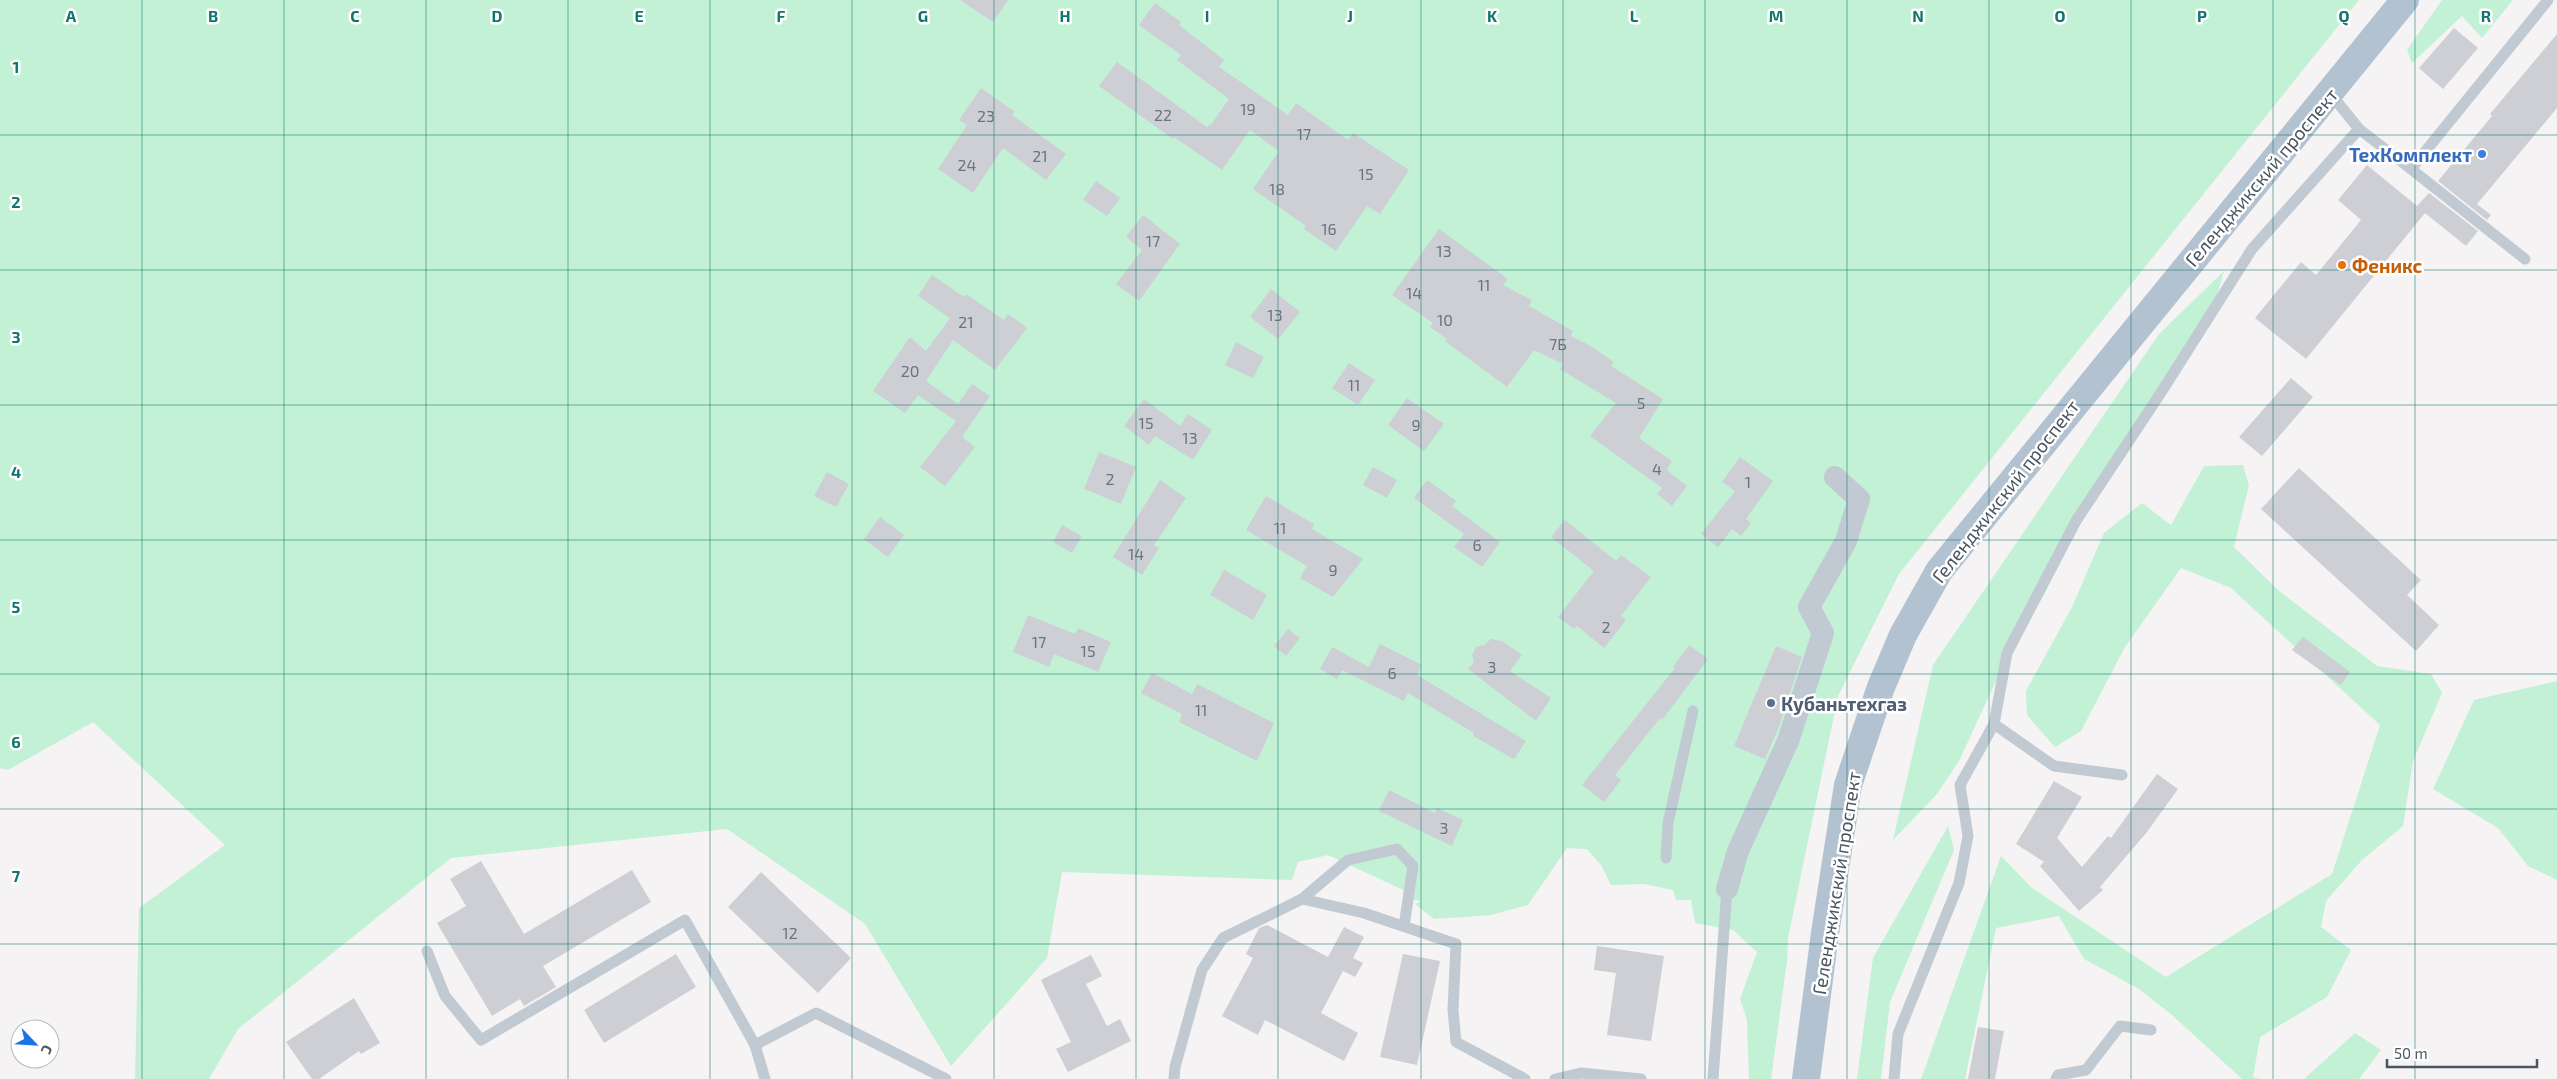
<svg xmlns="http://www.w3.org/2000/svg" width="2557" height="1079" viewBox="0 0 2557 1079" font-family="'Exo 2',sans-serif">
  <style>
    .green { fill: #c3f1d5 }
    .building { fill: #cdcfd5 }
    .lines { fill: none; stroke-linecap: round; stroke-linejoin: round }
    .lane { stroke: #c1cad2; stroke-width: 11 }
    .street { stroke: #c1cad2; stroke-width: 22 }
    .primary { stroke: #b3c2d1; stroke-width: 28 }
    .grid { fill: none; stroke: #0f766e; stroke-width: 1; stroke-opacity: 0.55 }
    .shop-dot { fill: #3f7fe0; stroke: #fff; stroke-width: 2 }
    .food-dot { fill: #e8710a; stroke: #fff; stroke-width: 2 }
    .service-dot { fill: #5c6f8a; stroke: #fff; stroke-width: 2 }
    .labels { text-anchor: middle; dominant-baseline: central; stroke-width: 5; stroke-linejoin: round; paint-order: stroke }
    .number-label { font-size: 16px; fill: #6b747e }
    .shop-label { font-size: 19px; font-weight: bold; fill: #366cbe; stroke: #fff; text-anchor: end }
    .street-label { font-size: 19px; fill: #4a5661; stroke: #fff }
    .food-label { font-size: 19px; font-weight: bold; fill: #c56008; stroke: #fff; text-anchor: start }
    .service-label { font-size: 19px; font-weight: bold; fill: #4e5e75; stroke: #fff; text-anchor: start }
    .grid-label { font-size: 16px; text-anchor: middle; font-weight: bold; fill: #0f766e; stroke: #fff; stroke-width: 5; stroke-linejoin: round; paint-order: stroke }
  </style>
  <rect width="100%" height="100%" fill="#f5f3f3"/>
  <g class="green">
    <polygon points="0,0 2359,0 1899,574 1838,696 1788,938 1787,961 1771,1079 1749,1079 1747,1020 1740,999 1757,952 1733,930 1695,923 1691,900 1676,900 1673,890 1644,884 1611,885 1601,865 1587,849 1567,848 1528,905 1491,915 1434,919 1415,904 1421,901 1403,898 1414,895 1328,855 1298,862 1292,880 1062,872 1047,958 951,1066 865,924 727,829 451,858 238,1029 209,1079 135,1079 139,908 225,845 93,722 8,770 0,768"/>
    <polygon points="2442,0 2513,0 2482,38 2462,16 2412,63 2407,50"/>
    <polygon points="2224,271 2212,313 2102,479 2017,635 1959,761 1937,794 1893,840 1933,665 2159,334"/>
    <polygon points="2243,465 2249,485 2234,547 2278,590 2377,666 2431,674 2442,693 2413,761 2403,826 2362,860 2326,901 2321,927 2351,950 2327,997 2260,1037 2253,1077 2260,1079 2242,1079 2172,1015 2139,989 2084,959 2059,916 1996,928 1965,1079 1921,1079 2001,856 2032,888 2166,977 2332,874 2380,725 2231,588 2181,568 2125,647 2081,731 2055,747 2027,715 2026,691 2072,607 2104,533 2142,503 2171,525 2204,466"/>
    <polygon points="2557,681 2557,880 2528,866 2498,828 2433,789 2474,700"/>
    <polygon points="1948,826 1954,850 1890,1002 1881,1079 1857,1079 1873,958"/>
    <polygon points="2355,1033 2381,1050 2359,1079 2304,1079"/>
  </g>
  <g class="building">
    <polygon points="960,0 1008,0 993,22"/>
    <polygon points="1155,3 1181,22 1179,25 1224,60 1219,67 1288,115 1296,103 1348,140 1353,133 1409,170 1380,214 1367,206 1336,251 1304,229 1306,226 1253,189 1279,151 1250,130 1222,170 1174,137 1173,139 1099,86 1117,62 1207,127 1209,124 1210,126 1229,99 1177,60 1181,55 1139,25"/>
    <polygon points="2454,28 2478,48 2443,89 2419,68"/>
    <polygon points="2557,34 2557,108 2477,204 2491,215 2487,220 2438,181 2492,116 2490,114"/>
    <polygon points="981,88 1014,111 1012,115 1066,154 1046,180 1003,148 973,193 938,169 967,125 959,120"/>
    <polygon points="2367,165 2417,206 2429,193 2478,231 2466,246 2425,213 2306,359 2255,318 2301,262 2316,275 2361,220 2338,200"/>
    <polygon points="1096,181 1120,198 1107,216 1083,200"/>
    <polygon points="1143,215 1180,244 1139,301 1116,284 1142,250 1126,237"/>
    <polygon points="1439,229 1508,279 1503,285 1532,300 1529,306 1573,331 1571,336 1591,346 1614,362 1611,366 1663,399 1639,438 1672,461 1667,470 1687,486 1672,506 1657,494 1662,488 1590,436 1616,403 1560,369 1563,364 1534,350 1507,387 1445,341 1447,339 1430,327 1433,323 1392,295"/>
    <polygon points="932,275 964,297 966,294 1004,320 1008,314 1027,328 995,370 953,340 926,381 958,404 972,384 990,396 962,437 975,447 945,486 920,467 956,421 918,395 905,413 873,391 910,337 926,351 950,318 918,296"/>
    <polygon points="1271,289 1300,312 1278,339 1250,317"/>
    <polygon points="1236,342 1264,357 1253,378 1225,365"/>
    <polygon points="1349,363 1375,380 1358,405 1332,388"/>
    <polygon points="2291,378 2313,397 2262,456 2239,437"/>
    <polygon points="1407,398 1444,424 1424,451 1388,425"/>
    <polygon points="1144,399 1180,426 1188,414 1212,430 1193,460 1155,436 1149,445 1124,426"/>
    <polygon points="1099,452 1136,467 1121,504 1084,489"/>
    <polygon points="1740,457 1773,481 1746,519 1751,523 1741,536 1732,529 1718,547 1701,534 1735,491 1722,482"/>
    <polygon points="1373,467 1397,480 1387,498 1363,485"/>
    <polygon points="2299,468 2421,580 2407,595 2439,625 2416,651 2261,509"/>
    <polygon points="827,472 849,484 836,507 814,496"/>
    <polygon points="1160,480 1186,498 1154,545 1159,548 1142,575 1113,557"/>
    <polygon points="1427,480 1456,501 1452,506 1500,542 1482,567 1454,547 1464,534 1414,498"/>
    <polygon points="1266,496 1314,524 1312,529 1363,559 1333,597 1300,578 1307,566 1246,530"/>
    <polygon points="880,517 904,535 888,557 864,539"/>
    <polygon points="1565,520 1616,561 1621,555 1651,577 1621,616 1626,620 1604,648 1577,626 1574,629 1558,617 1594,571 1551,537"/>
    <polygon points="1062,525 1082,536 1072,553 1053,542"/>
    <polygon points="1224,570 1267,595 1253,620 1210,595"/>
    <polygon points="1028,615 1075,634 1078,628 1111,642 1098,672 1054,654 1049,667 1013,652"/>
    <polygon points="1288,629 1300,638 1286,656 1274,646"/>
    <polygon points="2303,637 2350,672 2341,685 2292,650"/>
    <polygon points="1491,639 1502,641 1522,655 1510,671 1551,698 1536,721 1468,669 1474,662 1472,655 1476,647 1484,645"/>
    <polygon points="1380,644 1422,665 1417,675 1526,741 1514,759 1473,736 1474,733 1408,693 1404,701 1342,670 1337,679 1320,669 1332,647 1369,667"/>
    <polygon points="1689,645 1708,659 1662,720 1660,718 1615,775 1621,780 1604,802 1582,785 1675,668 1673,667"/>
    <polygon points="1776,646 1802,657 1778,729 1765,759 1734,746"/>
    <polygon points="1152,673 1192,694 1197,684 1274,723 1257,761 1179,722 1182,714 1141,693"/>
    <polygon points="2157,774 2178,789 2147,832 2100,887 2103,890 2079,911 2040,866 2044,862 2016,844 2054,781 2082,797 2057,838 2082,867 2108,836 2111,838"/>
    <polygon points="1389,790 1435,813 1437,808 1463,820 1452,846 1379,811"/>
    <polygon points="481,861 524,934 632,870 651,902 543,966 556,987 524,1006 520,999 492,1016 437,923 466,906 450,879"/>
    <polygon points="761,872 851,958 818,993 728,907"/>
    <polygon points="1267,925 1328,957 1344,927 1364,937 1353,958 1363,963 1355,977 1343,971 1321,1013 1358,1033 1344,1061 1265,1020 1258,1035 1222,1016 1253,958 1246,954 1259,928"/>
    <polygon points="1597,946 1664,956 1651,1041 1607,1035 1616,973 1594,970"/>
    <polygon points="676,954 696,987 604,1043 584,1010"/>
    <polygon points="1403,954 1440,961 1417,1065 1380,1057"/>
    <polygon points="1091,955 1102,976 1086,984 1107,1026 1120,1019 1131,1041 1068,1072 1056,1049 1071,1042 1041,980"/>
    <polygon points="354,998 380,1043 361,1054 359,1051 319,1079 312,1079 286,1042"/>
    <polygon points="1978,1027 2004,1031 1995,1079 1968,1079"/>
  </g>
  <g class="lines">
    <g class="lane">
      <polyline points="2330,93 2359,129"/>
      <polyline points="2411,169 2525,259"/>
      <polyline points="1994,724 2054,766 2122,775"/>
      <polyline points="1666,858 1668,823 1693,711"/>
      <polyline points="1302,899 1348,860 1397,849 1413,866 1404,926"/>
      <polyline points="427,951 445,996 481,1040 685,920 755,1045 816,1013 946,1079"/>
      <polyline points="755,1045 765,1079"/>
      <polyline points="1174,1079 1175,1067 1202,970 1223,938 1302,899 1364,913 1456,944 1453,1010 1456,1042 1525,1079"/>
      <polyline points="1555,1079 1581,1073 1641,1079"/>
      <polyline points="1713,1079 1727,889"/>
      <polyline points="1894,1079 1898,1034 1959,883 1968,836 1960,785 1994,724 2007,653 2076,521 2162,391 2252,249 2359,129 2411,169 2548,0"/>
      <polyline points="2056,1079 2058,1075 2086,1070 2120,1026 2151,1030"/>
    </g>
    <polyline class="street" points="1727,889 1738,851 1788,741 1823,633 1809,607 1846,541 1859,499 1835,477"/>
    <polyline class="primary" points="1806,1079 1825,933 1848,785 1881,687 1903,635 1939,571 2405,0"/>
  </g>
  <path class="grid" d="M142 0V1079M284 0V1079M426 0V1079M568 0V1079M710 0V1079M852 0V1079M994 0V1079M1136 0V1079M1278 0V1079M1421 0V1079M1563 0V1079M1705 0V1079M1847 0V1079M1989 0V1079M2131 0V1079M2273 0V1079M2415 0V1079M0 135H2557M0 270H2557M0 405H2557M0 540H2557M0 674H2557M0 809H2557M0 944H2557"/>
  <circle class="shop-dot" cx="2482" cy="154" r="5"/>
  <circle class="food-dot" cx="2342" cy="265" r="5"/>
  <circle class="service-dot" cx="1771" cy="703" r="5"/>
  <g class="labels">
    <g class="number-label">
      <text x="1248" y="108">19</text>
      <text x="1163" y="114">22</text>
      <text x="986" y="115">23</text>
      <text x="1304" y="133">17</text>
      <text x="1040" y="155">21</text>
      <text x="967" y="164">24</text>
      <text x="1366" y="173">15</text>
      <text x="1277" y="188">18</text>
      <text x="1329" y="228">16</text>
      <text x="1153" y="240">17</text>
      <text x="1444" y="250">13</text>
      <text x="1484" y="284">11</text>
      <text x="1414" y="292">14</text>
      <text x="1275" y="314">13</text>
      <text x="1445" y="319">10</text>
      <text x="966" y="321">21</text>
      <text x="1558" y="343">7Б</text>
      <text x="910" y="370">20</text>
      <text x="1354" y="384">11</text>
      <text x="1641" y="402">5</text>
      <text x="1146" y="422">15</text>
      <text x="1416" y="424">9</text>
      <text x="1190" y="437">13</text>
      <text x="1657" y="468">4</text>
      <text x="1110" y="478">2</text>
      <text x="1748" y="481">1</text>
      <text x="1280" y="527">11</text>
      <text x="1477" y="544">6</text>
      <text x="1136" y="553">14</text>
      <text x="1333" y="569">9</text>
      <text x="1606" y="626">2</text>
      <text x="1039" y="641">17</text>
      <text x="1088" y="650">15</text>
      <text x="1492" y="666">3</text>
      <text x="1392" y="672">6</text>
      <text x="1201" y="709">11</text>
      <text x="1444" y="827">3</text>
      <text x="790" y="932">12</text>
    </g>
    <g class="shop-label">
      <text x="2472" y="154">ТехКомплект</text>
    </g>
    <g class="street-label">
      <text transform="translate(2261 177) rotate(-50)">Геленджикский проспект</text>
      <text transform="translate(2005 491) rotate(-52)">Геленджикский проспект</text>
      <text transform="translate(1836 883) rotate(-81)">Геленджикский проспект</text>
    </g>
    <g class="food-label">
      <text x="2352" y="265">Феникс</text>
    </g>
    <g class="service-label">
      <text x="1781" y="703">Кубаньтехгаз</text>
    </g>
  </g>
  <g class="grid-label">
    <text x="71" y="22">A</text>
    <text x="213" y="22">B</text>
    <text x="355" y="22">C</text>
    <text x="497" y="22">D</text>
    <text x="639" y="22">E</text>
    <text x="781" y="22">F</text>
    <text x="923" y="22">G</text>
    <text x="1065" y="22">H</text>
    <text x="1207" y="22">I</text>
    <text x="1350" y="22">J</text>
    <text x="1492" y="22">K</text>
    <text x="1634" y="22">L</text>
    <text x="1776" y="22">M</text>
    <text x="1918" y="22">N</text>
    <text x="2060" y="22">O</text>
    <text x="2202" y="22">P</text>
    <text x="2344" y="22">Q</text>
    <text x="2486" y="22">R</text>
    <text x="16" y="73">1</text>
    <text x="16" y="208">2</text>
    <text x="16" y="343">3</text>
    <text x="16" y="478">4</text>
    <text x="16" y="613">5</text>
    <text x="16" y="748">6</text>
    <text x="16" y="882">7</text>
  </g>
  <g transform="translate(35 1044) rotate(115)"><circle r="24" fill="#ffffff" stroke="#b7bbc0"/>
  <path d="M0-4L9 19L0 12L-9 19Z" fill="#1a73e8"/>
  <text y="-8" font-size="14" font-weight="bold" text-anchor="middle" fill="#4a5661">С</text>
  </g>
  <path d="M2387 1059v8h150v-8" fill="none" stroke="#4a5661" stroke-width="2.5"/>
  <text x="2394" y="1059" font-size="15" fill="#4a5661" stroke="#ffffff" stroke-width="4" paint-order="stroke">50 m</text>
</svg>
